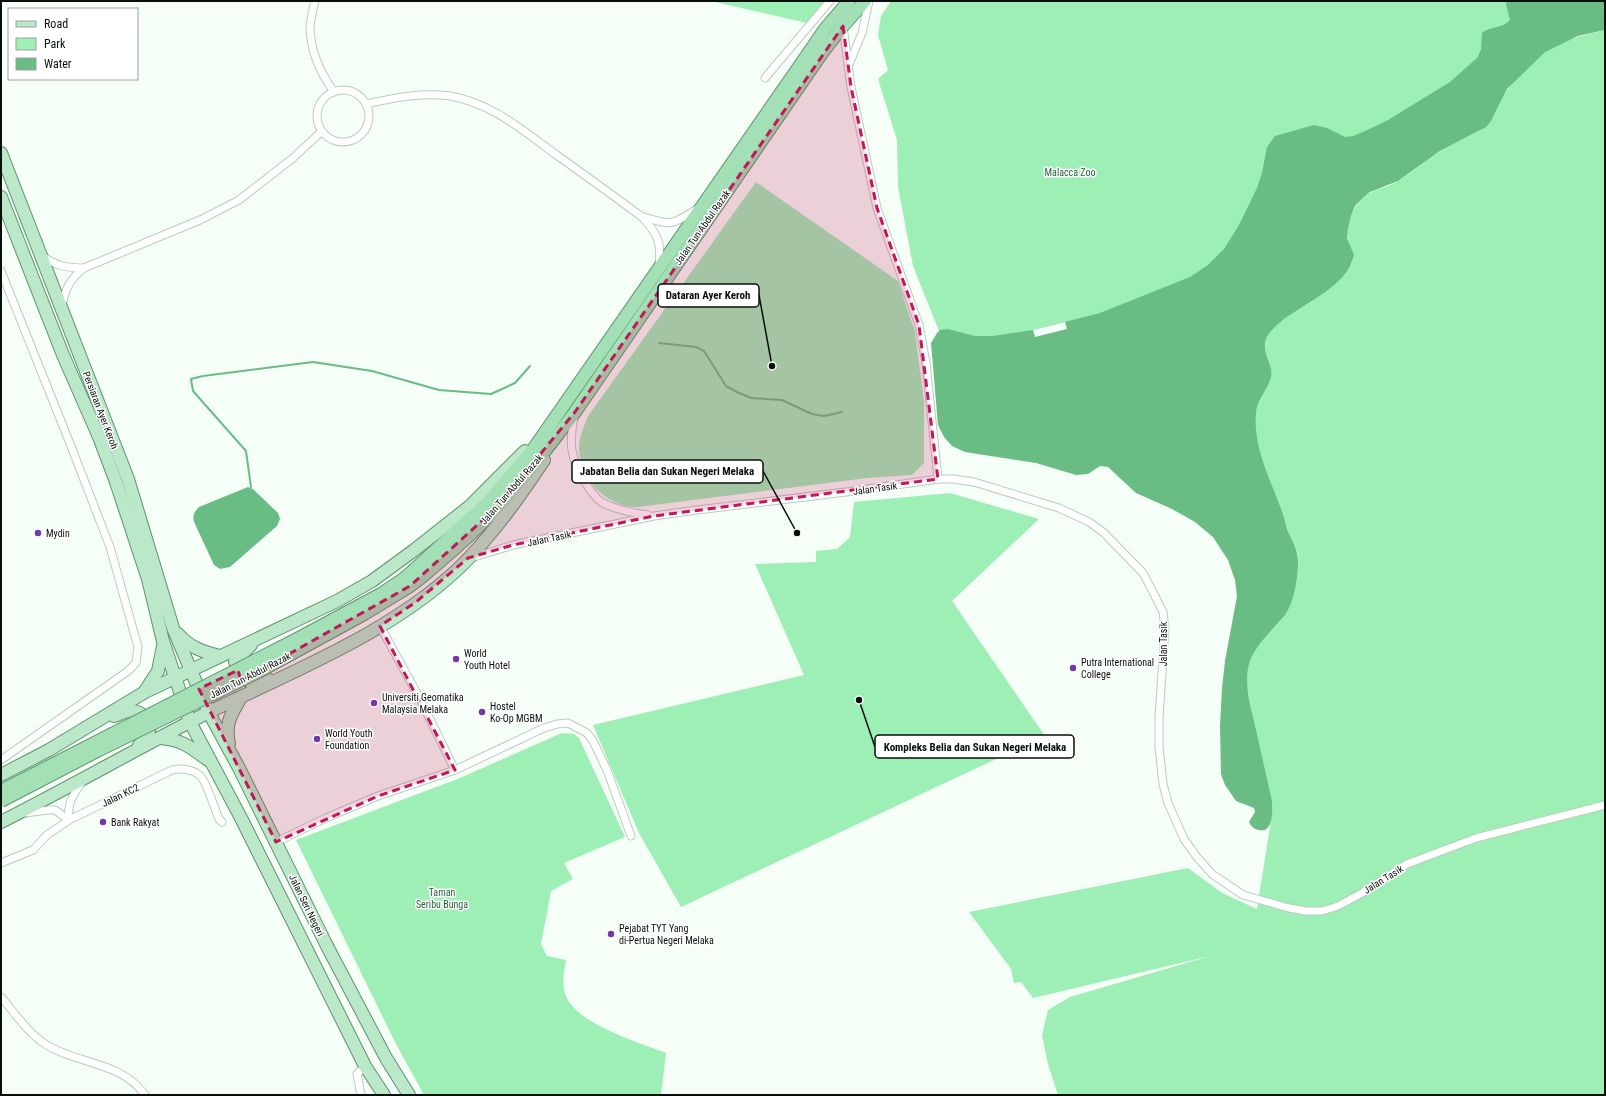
<svg xmlns="http://www.w3.org/2000/svg" width="1606" height="1096" font-family="'Roboto Condensed',sans-serif">
<style>
.green{fill:#9defb6}
.water{fill:#69bd84}
.pier{fill:#f5fef7}
.lines{fill:none;stroke-linecap:round;stroke-linejoin:round}
.stream{stroke:#69bd84;stroke-width:2}
.minor-casing{stroke:#b7cebd;stroke-width:9}
.primary-casing{stroke:#5e926d;stroke-width:14}
.trunk-casing{stroke:#5e926d;stroke-width:14}
.minor{stroke:#fff;stroke-width:7}
.primary{stroke:#bae8c8;stroke-width:12}
.trunk{stroke:#a3e0b6;stroke-width:12}
.trunk-bridge-casing{stroke:#5e926d;stroke-width:14;stroke-linecap:butt}
.trunk-bridge{stroke:#a3e0b6;stroke-width:12}
.marked{fill:#c2185b;fill-opacity:0.2;stroke:#c2185b;stroke-width:3;stroke-dasharray:8 5;stroke-linejoin:round}
.poi-dot{fill:#7237ad;stroke:#fff;stroke-width:1.5}
.labels{text-anchor:middle;stroke-width:3;stroke-linejoin:round;paint-order:stroke}
.park-label{font-size:10px;fill:#24603a;stroke:#fff}
.street-label{font-size:10px;fill:#080f0a;stroke:#fff}
.poi-label{font-size:10px;fill:#080f0a;stroke:#fff;text-anchor:start}
.leader{fill:none;stroke:#080f0a;stroke-width:1.5}
.callout-dot{fill:#080f0a;stroke:#fff;stroke-width:1.5}
.callout{fill:#fff;stroke:#080f0a;stroke-width:1.5}
.callout-label{font-size:11px;text-anchor:middle;font-weight:bold;fill:#080f0a}
</style>
<rect width="100%" height="100%" fill="#f5fef7"/>
<g class="green">
<path d="M711,1H827L807,23Z"/>
<path d="M891,1H1598L1204,326L951,361L913,266L898,187L897,140L878,79L888,70L878,35L881,16Z"/>
<path d="M1605,30V1095H1058L1048,1064L1042,1035L1048,1010L1070,997L1210,956L1033,998L1021,982L1014,983L1011,969L969,912L1188,868L1222,893L1257,909L1272,814L1246,682C1248,657 1255,648 1272,629C1277,624 1282,619 1286,613C1293,599 1296,583 1298,567C1300,550 1294,545 1288,531C1285,523 1283,514 1280,506C1269,477 1251,442 1256,411C1258,398 1269,388 1271,375C1273,360 1258,350 1269,333C1280,317 1301,309 1317,298C1324,293 1330,286 1337,280C1343,275 1350,268 1353,260C1355,252 1349,247 1348,240C1345,229 1351,212 1358,204C1372,186 1382,191 1398,181C1413,172 1426,160 1441,151C1454,143 1469,137 1482,128C1495,120 1499,101 1508,89C1516,78 1534,60 1544,52C1560,40 1586,35 1605,30Z"/>
<path d="M756,182L898,281L915,332L924,401V463L912,475L867,478L638,507C608,508 580,480 579,449C579,437 584,427 588,416Z"/>
<path d="M950,493L1039,519L952,601L1045,736L681,907L639,833L593,725L804,675L755,564L816,562V551L837,549L850,537L854,502Z"/>
<path d="M562,733L574,734L579,738L625,837L564,863L573,879L551,891L541,944L547,956L566,960C564,973 561,984 566,996C577,1024 640,1043 666,1053L661,1095H424L396,1044L296,840L460,778Z"/>
</g>
<g class="water">
<path d="M1507,1H1605V30L1578,36L1545,52L1507,89L1491,121L1486,127L1440,151L1398,181L1370,192L1363,198L1355,206L1351,216L1348,228L1347,238L1354,255C1348,285 1306,303 1284,319C1277,325 1270,330 1266,339C1261,353 1274,364 1271,377C1268,390 1257,399 1256,413C1253,446 1269,476 1280,506C1283,513 1285,521 1287,529C1293,543 1299,550 1298,566C1297,581 1294,602 1285,615C1280,621 1274,627 1269,633C1248,656 1244,669 1249,699L1272,801C1272,810 1274,824 1265,830C1258,831 1252,829 1249,822L1255,812L1254,808L1236,801L1225,785L1221,774L1220,726L1222,688L1225,661L1237,596L1235,580L1228,560L1213,537L1195,522L1172,509L1136,493L1108,467L1100,466L1088,474L1076,475L1036,463L965,452L952,446L944,437L938,425L931,343L937,333L940,330L948,329L975,336H992L1033,330L1100,313L1190,277L1208,265L1224,249L1239,225L1257,188L1262,173L1267,147L1275,136L1314,125L1327,128L1345,137L1353,136L1365,131L1388,120L1450,82L1478,57L1481,49L1482,33C1490,26 1502,29 1510,20L1506,4Z"/>
<path d="M248,487L253,489L278,513L280,519L277,526L230,567L220,569L214,565L195,524C192,517 193,513 199,507Z"/>
</g>
<path class="pier" d="M1065,322L1067,329L1035,337L1033,330Z"/>
<g class="lines">
<g class="stream">
<path d="M659,343L696,347L704,351L726,386L737,392L751,398L782,400L812,414L824,416L842,412"/>
<path d="M251,487L246,451L193,391L191,379L203,376L313,362L372,371L439,390L491,394L515,383L530,366"/>
</g>
<defs>
<g id="minor">
<path d="M315,1C313,9 311,18 310,26C310,50 321,74 334,92"/>
<path d="M843,26L851,87L877,208L919,325L926,363L938,479"/>
<path d="M848,67L862,33L869,1"/>
<path d="M765,78L830,1"/>
<circle cx="343" cy="116" r="26"/>
<path d="M366,104C394,98 421,92 450,96C492,103 525,132 558,156C586,176 614,196 642,217C657,233 662,242 659,265"/>
<path d="M644,217C672,226 672,225 697,209"/>
<path d="M43,256C55,266 68,268 84,268"/>
<path d="M1,271L69,441L110,547L138,647L136,663L128,671L1,760"/>
<path d="M62,306C65,289 70,279 84,268L200,220L239,200L293,158L322,131"/>
<path d="M574,417C569,443 570,458 585,482C589,489 595,498 603,503C617,510 633,513 648,515"/>
<path d="M471,558L513,545L654,516L689,511L854,491L938,479H953L974,482L1059,508L1089,522L1103,532L1143,573L1154,594L1163,612L1165,628L1159,718V747L1163,784L1168,803L1184,839L1197,857L1212,874L1243,895L1289,908L1306,911H1322L1338,906L1362,893L1407,864L1476,838L1605,805"/>
<path d="M380,626L420,699L455,770"/>
<path d="M25,813L48,810H55L69,820"/>
<path d="M69,820C67,802 73,795 83,781"/>
<path d="M276,842L326,818L378,796L455,770L544,728L557,724L568,723L587,733L593,741L607,770L631,836"/>
<path d="M1,863L33,850L47,835L69,820L172,770C182,768 195,769 202,778C207,785 215,809 219,819L222,822"/>
<path d="M1,997C14,1012 28,1033 45,1044C78,1065 121,1061 145,1095"/>
<path d="M361,1095L357,1074L365,1066"/>
</g>
<g id="primary">
<path d="M1,153L128,479L173,628L209,713L239,768L327,946L386,1058L409,1095"/>
<path d="M1,197L63,355L99,437L116,482L148,579L163,641L190,722L241,818L365,1066L384,1095"/>
<path d="M178,634C189,647 203,652 220,656"/>
<path d="M251,645L235,661L239,675L252,683L269,680"/>
<path d="M145,691L158,671L163,646"/>
<path d="M114,716C118,715 124,711 129,711C143,709 155,726 146,739C145,741 141,743 139,745"/>
<path d="M160,738C183,740 190,747 208,760"/>
<path d="M229,744C225,724 230,716 240,699"/>
<path d="M1,775L49,750L145,692L337,601L372,581L413,551L470,506L525,451"/>
<path d="M1,822C70,787 138,748 207,713C295,670 401,629 469,558C497,528 522,494 544,460"/>
</g>
<g id="trunk">
<path d="M415,569L488,502L532,451L810,51L825,29L849,1"/>
<path d="M423,576C448,555 473,533 495,510C524,479 550,445 575,412L822,53L843,26L865,1"/>
</g>
</defs>
<use href="#minor" class="minor-casing"/>
<use href="#primary" class="primary-casing"/>
<use href="#trunk" class="trunk-casing"/>
<use href="#minor" class="minor"/>
<use href="#primary" class="primary"/>
<use href="#trunk" class="trunk"/>
<defs>
<g id="trunk-bridge">
<path d="M1,791L297,639L381,594L402,580L415,569"/>
<path d="M1,801L97,751L258,672L364,614L410,586L423,576"/>
</g>
</defs>
<use href="#trunk-bridge" class="trunk-bridge-casing"/>
<use href="#trunk-bridge" class="trunk-bridge"/>
</g>
<path class="marked" d="M843,26L851,87L877,208L919,325L938,479L654,516L513,545L468,558L416,602L380,626L455,770L378,796L276,842L199,689L238,670L241,681L410,586L495,509L575,412Z"/>
<g class="poi-dot">
<circle cx="38" cy="533" r="4"/>
<circle cx="456" cy="659" r="4"/>
<circle cx="1073" cy="668" r="4"/>
<circle cx="374" cy="703" r="4"/>
<circle cx="482" cy="712" r="4"/>
<circle cx="317" cy="739" r="4"/>
<circle cx="103" cy="822" r="4"/>
<circle cx="611" cy="934" r="4"/>
</g>
<g class="labels">
<g class="park-label">
<text x="1070" y="176">Malacca Zoo</text>
<text x="442" y="896">Taman<tspan x="442" dy="12">Seribu Bunga</tspan></text>
</g>
<g class="street-label">
<text transform="translate(702 227) rotate(-55)" y="4">Jalan Tun Abdul Razak</text>
<text transform="translate(101 410) rotate(69)" y="4">Persiaran Ayer Keroh</text>
<text transform="translate(875 488) rotate(-8)" y="4">Jalan Tasik</text>
<text transform="translate(511 489) rotate(-49)" y="4">Jalan Tun Abdul Razak</text>
<text transform="translate(549 538) rotate(-12)" y="4">Jalan Tasik</text>
<text transform="translate(1163 644) rotate(-90)" y="4">Jalan Tasik</text>
<text transform="translate(250 675) rotate(-27)" y="4">Jalan Tun Abdul Razak</text>
<text transform="translate(120 795) rotate(-26)" y="4">Jalan KC2</text>
<text transform="translate(1383 879) rotate(-32)" y="4">Jalan Tasik</text>
<text transform="translate(307 905) rotate(64)" y="4">Jalan Seri Negeri</text>
</g>
<g class="poi-label">
<text x="46" y="537">Mydin</text>
<text x="464" y="657">World<tspan x="464" dy="12">Youth Hotel</tspan></text>
<text x="1081" y="666">Putra International<tspan x="1081" dy="12">College</tspan></text>
<text x="382" y="701">Universiti Geomatika<tspan x="382" dy="12">Malaysia Melaka</tspan></text>
<text x="490" y="710">Hostel<tspan x="490" dy="12">Ko-Op MGBM</tspan></text>
<text x="325" y="737">World Youth<tspan x="325" dy="12">Foundation</tspan></text>
<text x="111" y="826">Bank Rakyat</text>
<text x="619" y="932">Pejabat TYT Yang<tspan x="619" dy="12">di-Pertua Negeri Melaka</tspan></text>
</g>
</g>
<path class="leader" d="M772 366L759 295M797 533L763 471M859 700L875 747"/>
<g class="callout-dot">
<circle cx="772" cy="366" r="4"/>
<circle cx="797" cy="533" r="4"/>
<circle cx="859" cy="700" r="4"/>
</g>
<g class="callout">
<rect x="658" y="284" width="101" height="23" rx="4"/>
<rect x="572" y="460" width="191" height="23" rx="4"/>
<rect x="875" y="735" width="199" height="23" rx="4"/>
</g>
<g class="callout-label">
<text x="708" y="299">Dataran Ayer Keroh</text>
<text x="667" y="475">Jabatan Belia dan Sukan Negeri Melaka</text>
<text x="975" y="751">Kompleks Belia dan Sukan Negeri Melaka</text>
</g>
<rect width="1606" height="1096" fill="none" stroke="#080f0a" stroke-width="4"/>
<rect x="8" y="8" width="130" height="72" fill="#ffffff" stroke="#9c9f9d"/>
<rect x="16" y="21" width="20" height="6" fill="#bae8c8" stroke="#9c9f9d"/>
<text x="44" y="28" font-size="12" fill="#080f0a">Road</text>
<rect x="16" y="38" width="20" height="12" fill="#9defb6" stroke="#9c9f9d"/>
<text x="44" y="48" font-size="12" fill="#080f0a">Park</text>
<rect x="16" y="58" width="20" height="12" fill="#69bd84" stroke="#9c9f9d"/>
<text x="44" y="68" font-size="12" fill="#080f0a">Water</text>
</svg>
